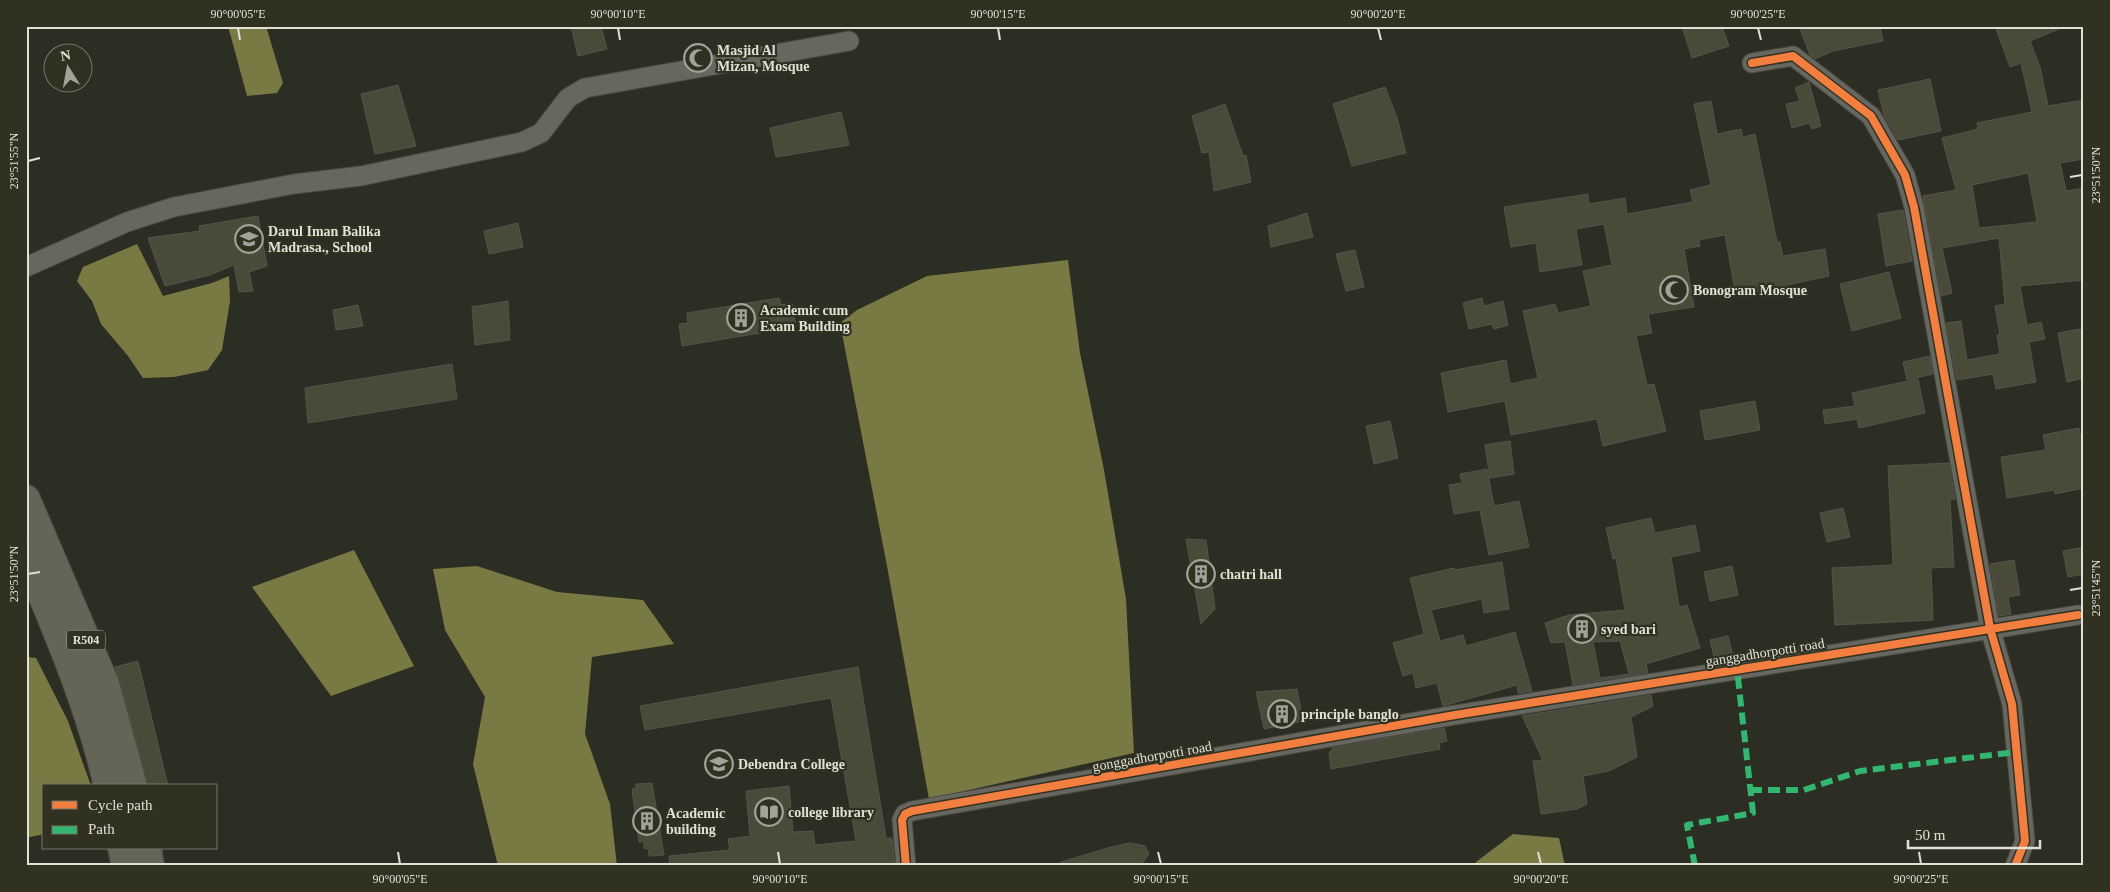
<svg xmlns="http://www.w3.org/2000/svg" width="2110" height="892" font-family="Georgia,serif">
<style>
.water{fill:#797a43}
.building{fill:#4a4a39;stroke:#53544c;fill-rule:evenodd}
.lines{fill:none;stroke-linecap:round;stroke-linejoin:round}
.street-casing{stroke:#494a42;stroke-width:21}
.primary-casing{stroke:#494a42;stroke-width:30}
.street{stroke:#676760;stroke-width:19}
.primary{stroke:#646557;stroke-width:28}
.quiet{stroke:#33b770;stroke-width:6;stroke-dasharray:12 6;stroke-linecap:butt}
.cycleway-casing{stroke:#303121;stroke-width:11}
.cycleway{stroke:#f27e40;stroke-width:8}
.ticks{fill:none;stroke:#e0e0d6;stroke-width:2}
.labels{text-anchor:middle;stroke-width:4.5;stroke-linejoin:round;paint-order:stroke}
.shield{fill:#303121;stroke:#abaca0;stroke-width:1}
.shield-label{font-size:12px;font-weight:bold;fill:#e0e0d6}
.poi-label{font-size:14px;font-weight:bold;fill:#e0e0d6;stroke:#303121;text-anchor:start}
.street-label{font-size:14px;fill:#e0e0d6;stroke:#303121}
.neatline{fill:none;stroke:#e0e0d6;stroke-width:2}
.ticks-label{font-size:12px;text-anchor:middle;fill:#e0e0d6}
</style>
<rect width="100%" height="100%" fill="#2c2e24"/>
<g class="water">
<path d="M228,26H266L283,83L277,93L247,96Z"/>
<path d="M137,244L163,296L212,283L229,276L230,301L222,350L208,370L174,377L143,378L128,356L101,324L92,301L77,281L83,267Z"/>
<path d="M1068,260L1080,353L1104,470L1126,599L1134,753L929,799L887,566L840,323L857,310L927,276Z"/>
<path d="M354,550L414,666L331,696L252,587Z"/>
<path d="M477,566L557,592L643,600L674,644L592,657L585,734L610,804L617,866H498L473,764L485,697L445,630L433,569Z"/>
<path d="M26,657L36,658L68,721L91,786H44V834L26,838Z"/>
<path d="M1513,834L1559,838L1565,866H1476V862Z"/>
</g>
<g class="building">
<path d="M571,26H601L607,49L578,56Z"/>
<path d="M1682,26H1722L1729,46L1692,58Z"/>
<path d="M1799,26H1880L1883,41L1833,51L1815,59L1810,55Z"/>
<path d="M1995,26H2066L2030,41L2040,67L2048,106L2084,100V157L2078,160L2060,163L2066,191L2084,188V280L2020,286L2027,325L2041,322L2045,339L2029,342L2036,382L1996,389L1993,374L1957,380L1946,323L1961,321L1967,360L2000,354L1997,335H2000L1995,306L2005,304L1999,238L1942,248L1952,293L1941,296L1923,196L1956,190L1942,138L1978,129L1977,123L2032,112L2021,63L2010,67ZM2028,173L2037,222L1979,228L1972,185Z"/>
<path d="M1930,79L1941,131L1898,140L1884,116L1878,90Z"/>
<path d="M1809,82L1821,126L1812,129L1809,123L1792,128L1786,104L1800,101L1795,88Z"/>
<path d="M398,85L416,146L375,154L361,94Z"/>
<path d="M1385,87L1397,118L1406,153L1352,166L1333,104Z"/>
<path d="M1711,101L1717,134L1741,129L1743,137L1755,134L1777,242H1780L1783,256L1825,249L1829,276L1736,296L1725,235L1699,240L1700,246L1684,249L1694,307L1648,314L1652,333L1636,336L1647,385L1654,384L1666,431L1603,446L1597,419L1511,435L1505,401L1448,412L1441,373L1506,360L1510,384L1538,378L1523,311L1555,304L1558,313L1591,306L1583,271L1612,265L1604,224L1576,229L1582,265L1540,272L1536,243L1511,247L1504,207L1588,194L1589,204L1625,198L1627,214L1693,202L1690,190L1711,185L1694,104Z"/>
<path d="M1225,104L1243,156L1246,155L1251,182L1214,191L1209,152L1202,153L1192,116Z"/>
<path d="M841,112L849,145L776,157L770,128Z"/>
<path d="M1903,210L1912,261L1886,266L1878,214Z"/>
<path d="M1307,213L1313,237L1271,247L1268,226Z"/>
<path d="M258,216L267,266L249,272L253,291L239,292L234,265L210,275L165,286L148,238L200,231L199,226Z"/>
<path d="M518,223L523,247L489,254L484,231Z"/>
<path d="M1355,250L1364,287L1346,291L1336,254Z"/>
<path d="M1889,272L1901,318L1852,331L1840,284Z"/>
<path d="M779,298L781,305L792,303L796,327L682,346L679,324L688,323L687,313Z"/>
<path d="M1482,298L1484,306L1503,301L1508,325L1494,329L1492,324L1469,329L1463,303Z"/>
<path d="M508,301L510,340L475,345L472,307Z"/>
<path d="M358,305L363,326L336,330L333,310Z"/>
<path d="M2080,329L2084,350V378L2067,382L2058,333Z"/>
<path d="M1930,356L1933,374L1907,380L1903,362Z"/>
<path d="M452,364L457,399L308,423L305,388Z"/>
<path d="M1918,379L1925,413L1859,428L1857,419L1825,424L1823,410L1855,406L1852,393Z"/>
<path d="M1755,401L1760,430L1705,440L1700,411Z"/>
<path d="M1390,421L1398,458L1374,464L1366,426Z"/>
<path d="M2079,428L2080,435H2084V488L2055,494L2054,490L2007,498L2001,457L2046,450L2043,435Z"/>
<path d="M1510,441L1514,474L1490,478L1485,445Z"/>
<path d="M1949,463L1955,499L1950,500L1954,567L1931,568L1933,620L1835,625L1832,568L1893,565L1888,466Z"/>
<path d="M1487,469L1494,506L1519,501L1529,547L1489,555L1480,510L1454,514L1449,485L1462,483L1460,474Z"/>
<path d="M1843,508L1850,537L1827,542L1820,513Z"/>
<path d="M1651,518L1655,533L1695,525L1700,551L1671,557L1679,607L1687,605L1700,648L1646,664L1648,673L1573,685L1565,642L1551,643L1545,623L1569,615L1625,610L1616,558L1613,559L1606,528ZM1620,641L1629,674L1600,678L1593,642Z"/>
<path d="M1186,539L1206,540L1215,609L1201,624Z"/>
<path d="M2084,547V574L2068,577L2063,551Z"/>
<path d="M2014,560L2020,595L2008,597L2011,614L1999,616L1990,564Z"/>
<path d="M1502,562L1509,609L1484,613L1482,599L1431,610L1440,641L1463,635L1466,646L1515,632L1532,691L1518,693L1517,685L1443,706L1437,683L1416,688L1413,673L1403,676L1393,643L1424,634L1410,578L1454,568L1455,570Z"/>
<path d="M1732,566L1738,595L1710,601L1704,572Z"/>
<path d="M1728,636L1733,656L1715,661L1710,640Z"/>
<path d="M138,661L168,786H148L120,680L115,667Z"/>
<path d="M858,667L886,838H892L895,866H670L669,856L730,850L728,839L750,836L746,791L789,786L793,832L813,831L815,845L856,841L831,698L645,730L640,706Z"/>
<path d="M1297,689L1303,721L1264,729L1256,692Z"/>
<path d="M1651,695L1653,706L1631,717L1637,757L1609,771L1583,776L1587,804L1577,809L1541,814L1533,761L1543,760L1522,716Z"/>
<path d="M1444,728L1447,741L1439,743L1440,749L1331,769L1329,752L1332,751V748Z"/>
<path d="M652,783L664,855L649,856L648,848L644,849V842H639L632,789L636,788V784Z"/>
<path d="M1130,843L1145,846L1149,854L1140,866H1062L1061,862L1111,847Z"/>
</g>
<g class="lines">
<defs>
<g id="street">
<path d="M1752,63L1793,56L1871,116L1905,175L1914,207L1990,628L2012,704L2025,841L2015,866"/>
<path d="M26,267L127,222L174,207L294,184L361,176L522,142L541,133L568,98L585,88L849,41"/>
<path d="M906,866L902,820L905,814L912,811L1455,715L2078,615"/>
</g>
<g id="primary">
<path d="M26,499L105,684L133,786"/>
<path d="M26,556C57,631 90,706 108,786"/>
<path d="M122,848L126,866"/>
<path d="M147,848L150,866"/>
</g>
</defs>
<use href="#street" class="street-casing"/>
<use href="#primary" class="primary-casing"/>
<use href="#street" class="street"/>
<use href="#primary" class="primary"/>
<g class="quiet">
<path d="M1750,790H1804L1860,771L2016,752"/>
<path d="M1695,866L1687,825L1753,813L1737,669"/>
</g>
<defs>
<g id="cycleway">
<path d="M1752,63L1793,56L1871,116L1905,175L1914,207L1990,628L2012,704L2025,841L2015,866"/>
<path d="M906,866L902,820L905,814L912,811L1455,715L2078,615"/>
</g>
</defs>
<use href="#cycleway" class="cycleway-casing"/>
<use href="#cycleway" class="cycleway"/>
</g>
<path class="ticks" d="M238,28L240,40M618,28L620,40M998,28L1000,40M1378,28L1381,40M1758,28L1761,40M28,161L40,158M2070,177L2082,175M28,574L40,572M2070,590L2082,588M398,852L400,864M778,852L780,864M1158,852L1161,864M1538,852L1541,864M1919,852L1921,864"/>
<defs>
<symbol id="mosque-ring" viewBox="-11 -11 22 22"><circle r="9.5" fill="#303121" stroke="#a1a298" stroke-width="1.5"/><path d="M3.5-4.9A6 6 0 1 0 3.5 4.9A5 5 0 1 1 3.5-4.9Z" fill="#a1a298"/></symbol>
<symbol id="school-ring" viewBox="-11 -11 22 22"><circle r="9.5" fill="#303121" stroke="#a1a298" stroke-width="1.5"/><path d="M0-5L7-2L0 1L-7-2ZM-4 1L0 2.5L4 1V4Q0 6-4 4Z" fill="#a1a298"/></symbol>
<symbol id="building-ring" viewBox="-11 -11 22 22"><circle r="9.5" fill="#303121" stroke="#a1a298" stroke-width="1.5"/><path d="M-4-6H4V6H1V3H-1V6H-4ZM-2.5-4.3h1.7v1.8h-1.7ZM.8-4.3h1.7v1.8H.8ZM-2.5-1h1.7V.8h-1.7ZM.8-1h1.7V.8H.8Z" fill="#a1a298"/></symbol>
<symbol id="university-ring" viewBox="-11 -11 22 22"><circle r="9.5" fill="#303121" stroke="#a1a298" stroke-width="1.5"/><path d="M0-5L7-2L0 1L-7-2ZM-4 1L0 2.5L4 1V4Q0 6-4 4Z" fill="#a1a298"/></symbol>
<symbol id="library-ring" viewBox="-11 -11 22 22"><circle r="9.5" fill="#303121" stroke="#a1a298" stroke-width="1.5"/><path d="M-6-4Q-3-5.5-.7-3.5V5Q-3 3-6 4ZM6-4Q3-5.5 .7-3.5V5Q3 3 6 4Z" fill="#a1a298"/></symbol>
</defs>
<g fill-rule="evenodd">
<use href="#mosque-ring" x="682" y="42" width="32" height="32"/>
<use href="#school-ring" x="233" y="223" width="32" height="32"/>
<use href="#mosque-ring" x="1658" y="274" width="32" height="32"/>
<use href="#building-ring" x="725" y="302" width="32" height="32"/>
<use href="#building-ring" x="1185" y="558" width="32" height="32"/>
<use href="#building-ring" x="1566" y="613" width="32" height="32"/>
<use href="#building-ring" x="1266" y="698" width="32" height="32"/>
<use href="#university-ring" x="703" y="748" width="32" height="32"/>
<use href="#library-ring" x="753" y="796" width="32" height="32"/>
<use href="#building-ring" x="631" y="805" width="32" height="32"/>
</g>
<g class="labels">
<rect class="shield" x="67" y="630.5" width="38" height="19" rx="4"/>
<g class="shield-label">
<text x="86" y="644">R504</text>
</g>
<g class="poi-label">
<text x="717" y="55">Masjid Al<tspan x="717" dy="16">Mizan, Mosque</tspan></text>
<text x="268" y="236">Darul Iman Balika<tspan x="268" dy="16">Madrasa., School</tspan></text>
<text x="1693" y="295">Bonogram Mosque</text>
<text x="760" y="315">Academic cum<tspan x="760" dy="16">Exam Building</tspan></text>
<text x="1220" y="579">chatri hall</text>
<text x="1601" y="634">syed bari</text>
<text x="1301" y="719">principle banglo</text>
<text x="738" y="769">Debendra College</text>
<text x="788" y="817">college library</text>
<text x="666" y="818">Academic<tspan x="666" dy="16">building</tspan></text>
</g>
<g class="street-label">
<text transform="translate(1765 652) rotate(-9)" y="5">ganggadhorpotti road</text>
<text transform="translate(1152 756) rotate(-10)" y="5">gonggadhorpotti road</text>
</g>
</g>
<rect width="2110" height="892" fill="none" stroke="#303121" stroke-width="55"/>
<rect x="42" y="784" width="175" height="65" fill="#303121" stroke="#767769"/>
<rect x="52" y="801" width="25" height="8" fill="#f27e40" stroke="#767769"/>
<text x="88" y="810" font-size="15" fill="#e0e0d6">Cycle path</text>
<rect x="52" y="826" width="25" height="8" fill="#33b770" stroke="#767769"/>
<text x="88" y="834" font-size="15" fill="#e0e0d6">Path</text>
<g transform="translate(68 68) rotate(349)"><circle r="24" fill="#303121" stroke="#767769"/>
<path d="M0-4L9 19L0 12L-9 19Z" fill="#a1a298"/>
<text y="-8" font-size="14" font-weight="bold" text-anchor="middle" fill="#e0e0d6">N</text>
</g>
<path d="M1908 840v8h132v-8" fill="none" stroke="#e0e0d6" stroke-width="2.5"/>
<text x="1915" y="840" font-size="15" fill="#e0e0d6" stroke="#303121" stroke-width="4" paint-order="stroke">50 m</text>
<rect x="28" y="28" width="2054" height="836" class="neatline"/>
<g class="ticks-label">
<text x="238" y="18">90°00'05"E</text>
<text x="618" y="18">90°00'10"E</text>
<text x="998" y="18">90°00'15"E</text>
<text x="1378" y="18">90°00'20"E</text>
<text x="1758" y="18">90°00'25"E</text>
<text transform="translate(14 161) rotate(-90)" y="4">23°51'55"N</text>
<text transform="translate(2096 175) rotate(-90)" y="4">23°51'50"N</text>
<text transform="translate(14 574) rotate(-90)" y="4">23°51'50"N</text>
<text transform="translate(2096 588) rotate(-90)" y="4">23°51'45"N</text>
<text x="400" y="883">90°00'05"E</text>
<text x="780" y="883">90°00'10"E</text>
<text x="1161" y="883">90°00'15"E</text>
<text x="1541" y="883">90°00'20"E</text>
<text x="1921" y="883">90°00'25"E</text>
</g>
</svg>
